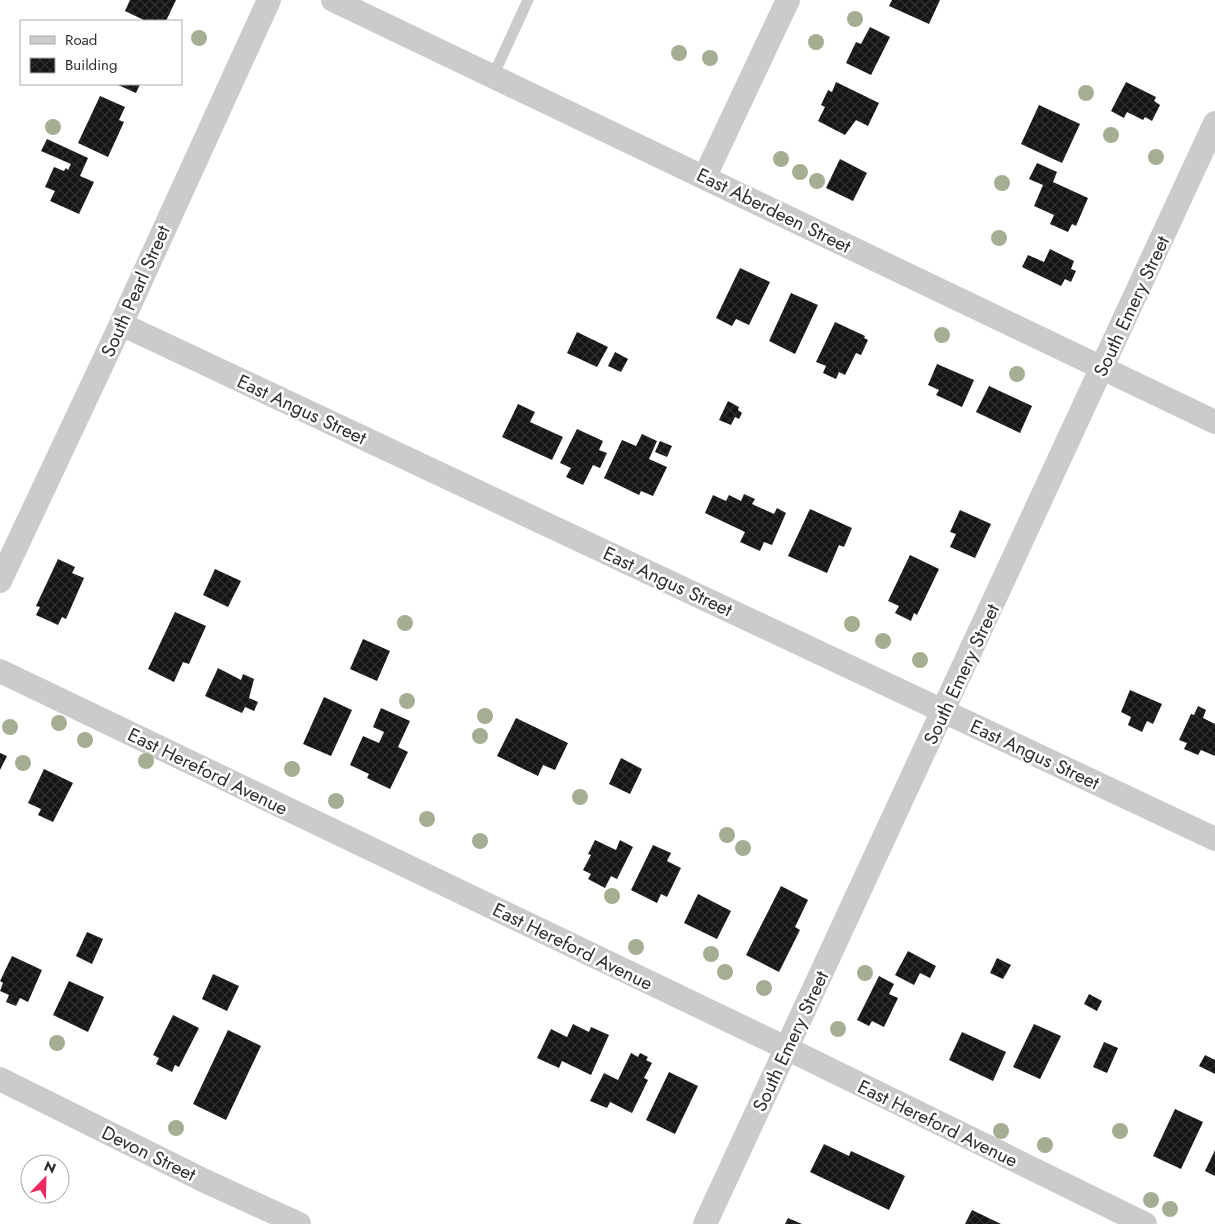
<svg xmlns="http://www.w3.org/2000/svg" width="1215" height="1224" font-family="Jost,sans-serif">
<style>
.building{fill:url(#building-cross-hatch)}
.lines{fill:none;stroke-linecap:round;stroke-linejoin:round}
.lane{stroke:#cbcbcb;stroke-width:11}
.street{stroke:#cbcbcb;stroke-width:24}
.tree{fill:#a5ae93}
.labels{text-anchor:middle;stroke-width:5;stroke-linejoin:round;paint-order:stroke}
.street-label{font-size:19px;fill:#2e2e2e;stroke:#fff}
</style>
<defs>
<pattern id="building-cross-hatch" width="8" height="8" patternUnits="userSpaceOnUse" patternTransform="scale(1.25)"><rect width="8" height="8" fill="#151515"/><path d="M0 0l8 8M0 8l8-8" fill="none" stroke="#2f2f2f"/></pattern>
</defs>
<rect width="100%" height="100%" fill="#fff"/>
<g class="building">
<path d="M130,0H176L166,21H146L125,11Z"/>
<path d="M892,0H940L929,24L889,6Z"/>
<path d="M870,27L890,37L871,75L846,63L856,42L861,44Z"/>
<path d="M836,82L879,103L868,126L856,120L845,135L818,121L825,107L821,105L828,90L832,92Z"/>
<path d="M1126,82L1156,97L1154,101L1160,105L1152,121L1145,117L1143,120L1127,112L1124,118L1111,111Z"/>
<path d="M116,84H140L136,93Z"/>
<path d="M100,96L125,107L119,120L124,122L108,157L78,143Z"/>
<path d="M1039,105L1080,124L1062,163L1021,144Z"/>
<path d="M47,139L88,158L80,176L94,182L79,214L50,201L55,191L45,187L54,167L64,171L66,168L68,170L71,164L41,151Z"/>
<path d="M840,159L867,173L853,201L826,188Z"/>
<path d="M1037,163L1057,172L1053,182L1088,198L1076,226L1072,224L1068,232L1050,224L1054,215L1034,206L1043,185L1029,179Z"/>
<path d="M1050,249L1074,261L1071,269L1076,271L1071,282L1065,279L1061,286L1022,267L1028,255L1044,262Z"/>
<path d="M740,268L770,282L749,325L736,319L732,326L716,318Z"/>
<path d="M791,293L818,305L795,354L769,341Z"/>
<path d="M835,322L865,336L864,338L868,340L861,355L856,353L845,375L839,372L836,379L823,373L826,366L816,362Z"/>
<path d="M577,332L608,347L597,367L567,353Z"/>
<path d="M615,352L628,359L621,372L608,366Z"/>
<path d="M937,364L974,380L962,407L936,395L939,390L928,385Z"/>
<path d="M989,386L1032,406L1020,433L976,412Z"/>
<path d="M728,401L739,407L738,410L742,413L739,419L735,417L731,425L719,420Z"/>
<path d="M518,404L535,412L530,422L563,437L552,460L502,437Z"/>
<path d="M577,429L603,441L599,450L607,453L600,468L593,465L583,485L566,477L571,468L560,463Z"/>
<path d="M642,434L657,441L649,459L667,467L653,496L641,491L639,495L604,478L622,440L636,446Z"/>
<path d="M660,441L672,446L667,457L655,452Z"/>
<path d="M744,494L755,499L752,504L774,514L777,508L786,513L772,545L764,542L760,551L740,542L745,532L705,513L713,495L726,501L729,495L741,501Z"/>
<path d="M810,509L852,528L844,547L839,545L827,573L788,556Z"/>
<path d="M960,510L991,524L975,558L950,547L956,534L950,532Z"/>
<path d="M910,555L939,569L917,615L914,613L911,621L895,613L899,606L888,601Z"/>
<path d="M58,559L75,567L72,573L84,578L66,619L62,617L58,625L36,615L40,607L36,606Z"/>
<path d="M215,569L241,581L228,607L203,595Z"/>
<path d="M175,612L206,626L189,664L183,662L174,682L148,669Z"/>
<path d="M363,639L390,651L377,681L350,669Z"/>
<path d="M218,668L241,680L243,674L254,679L249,698L258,702L254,711L245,707L242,713L205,696Z"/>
<path d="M1130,690L1162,704L1153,724L1147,721L1142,732L1128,725L1131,717L1121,712Z"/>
<path d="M324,697L352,710L331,756L303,744Z"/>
<path d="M1198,706L1206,710L1203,718L1215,724V756L1201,750L1198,755L1184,749L1187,743L1179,740L1191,714L1194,715Z"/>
<path d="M381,708L410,721L398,747L408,752L390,789L367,778L369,774L350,765L363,736L379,743L384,732L373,727Z"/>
<path d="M516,718L568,743L555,770L543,765L538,776L497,756Z"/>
<path d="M0,753L7,756L0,770Z"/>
<path d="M621,758L642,769L630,794L609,784Z"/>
<path d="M44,769L73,783L53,822L38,815L41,809L28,803Z"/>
<path d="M595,840L616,850L620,840L633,847L617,879L611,876L605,888L588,879L591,874L583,870L591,855L588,854Z"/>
<path d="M653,845L671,853L667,861L681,868L667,897L661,894L657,903L631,890Z"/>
<path d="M781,886L808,900L795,927L800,930L779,972L746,955Z"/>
<path d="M698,894L731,911L717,939L684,923Z"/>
<path d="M87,932L103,939L92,964L76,956Z"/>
<path d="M908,951L936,966L930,978L920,973L914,985L895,975Z"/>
<path d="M12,956L42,970L28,1002L20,998L16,1006L6,1002L9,995L0,991L3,983L0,981Z"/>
<path d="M997,958L1011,965L1003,979L990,973Z"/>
<path d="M213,974L239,986L227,1011L202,999Z"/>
<path d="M879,976L894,984L889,994L898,998L884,1027L872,1021L869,1026L857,1020Z"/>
<path d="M69,981L104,997L88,1032L53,1015Z"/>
<path d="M1089,994L1102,1001L1097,1011L1084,1004Z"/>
<path d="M173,1015L199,1028L179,1067L175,1065L172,1072L156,1064L159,1058L153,1055Z"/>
<path d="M573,1024L589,1032L591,1027L609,1035L591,1075L562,1061L559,1068L537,1058L551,1029L567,1037Z"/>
<path d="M1034,1024L1061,1036L1040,1079L1013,1067Z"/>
<path d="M228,1030L261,1046L226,1120L193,1104Z"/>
<path d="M962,1032L1006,1052L993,1081L949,1060Z"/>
<path d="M1104,1042L1118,1048L1107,1073L1093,1067Z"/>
<path d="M631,1053L638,1057L640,1053L648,1057L646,1060L652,1063L644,1078L648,1080L632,1113L610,1102L607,1108L590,1101L604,1073L618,1080Z"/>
<path d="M1205,1055L1215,1060V1074L1199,1066Z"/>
<path d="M669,1072L698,1086L675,1134L646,1120Z"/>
<path d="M1175,1109L1203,1122L1181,1169L1153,1156Z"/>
<path d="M824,1144L849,1156L851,1151L905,1176L889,1210L810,1172Z"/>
<path d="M1215,1150V1176L1205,1171Z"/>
<path d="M972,1210L1001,1224H965Z"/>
<path d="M788,1218L802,1224H785Z"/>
</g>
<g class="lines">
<path class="lane" d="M493,76L528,0"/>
<g class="street">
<path d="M333,0L1215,422"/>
<path d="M705,176L788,0"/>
<path d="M121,324L1215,839"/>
<path d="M0,581L121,324L269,0"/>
<path d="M0,671L786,1048L1145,1224"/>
<path d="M0,1079L205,1181L299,1224"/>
<path d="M705,1224L1215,123"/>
</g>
</g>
<g class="tree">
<circle cx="855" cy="19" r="8"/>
<circle cx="199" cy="38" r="8"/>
<circle cx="816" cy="42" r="8"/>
<circle cx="679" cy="53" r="8"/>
<circle cx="710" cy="58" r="8"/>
<circle cx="1086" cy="93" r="8"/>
<circle cx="53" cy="127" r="8"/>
<circle cx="1111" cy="135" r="8"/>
<circle cx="1156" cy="157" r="8"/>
<circle cx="781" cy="159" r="8"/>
<circle cx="800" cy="172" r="8"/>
<circle cx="817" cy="181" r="8"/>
<circle cx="1002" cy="183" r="8"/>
<circle cx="999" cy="238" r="8"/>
<circle cx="942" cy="335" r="8"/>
<circle cx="1017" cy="374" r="8"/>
<circle cx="405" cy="623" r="8"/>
<circle cx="852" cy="624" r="8"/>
<circle cx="883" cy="641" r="8"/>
<circle cx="920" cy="660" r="8"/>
<circle cx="407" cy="701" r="8"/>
<circle cx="485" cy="716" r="8"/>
<circle cx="59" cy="723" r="8"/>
<circle cx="10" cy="727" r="8"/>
<circle cx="480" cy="736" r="8"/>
<circle cx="85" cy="740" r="8"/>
<circle cx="146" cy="761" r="8"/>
<circle cx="23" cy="763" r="8"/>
<circle cx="292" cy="769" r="8"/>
<circle cx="580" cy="797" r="8"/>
<circle cx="336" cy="801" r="8"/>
<circle cx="427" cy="819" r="8"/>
<circle cx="727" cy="835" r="8"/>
<circle cx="480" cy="841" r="8"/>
<circle cx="743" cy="848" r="8"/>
<circle cx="612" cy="896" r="8"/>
<circle cx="636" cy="947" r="8"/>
<circle cx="711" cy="954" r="8"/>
<circle cx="725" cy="972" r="8"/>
<circle cx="865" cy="973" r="8"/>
<circle cx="764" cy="988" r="8"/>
<circle cx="838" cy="1029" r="8"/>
<circle cx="57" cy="1043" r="8"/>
<circle cx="176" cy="1128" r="8"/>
<circle cx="1001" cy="1131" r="8"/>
<circle cx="1120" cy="1131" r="8"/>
<circle cx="1045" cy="1145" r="8"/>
<circle cx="1151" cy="1200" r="8"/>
<circle cx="1170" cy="1209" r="8"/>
</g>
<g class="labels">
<g class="street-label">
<text transform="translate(774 210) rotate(26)" y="7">East Aberdeen Street</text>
<text transform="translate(135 291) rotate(-66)" y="7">South Pearl Street</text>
<text transform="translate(1131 306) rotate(-65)" y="7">South Emery Street</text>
<text transform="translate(302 409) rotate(25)" y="7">East Angus Street</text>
<text transform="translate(668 581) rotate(25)" y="7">East Angus Street</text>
<text transform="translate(961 674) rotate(-65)" y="7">South Emery Street</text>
<text transform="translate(1035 754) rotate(25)" y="7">East Angus Street</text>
<text transform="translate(208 771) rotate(26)" y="7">East Hereford Avenue</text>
<text transform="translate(573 946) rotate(26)" y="7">East Hereford Avenue</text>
<text transform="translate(790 1041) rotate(-65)" y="7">South Emery Street</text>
<text transform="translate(938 1123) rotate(26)" y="7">East Hereford Avenue</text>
<text transform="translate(149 1153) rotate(26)" y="7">Devon Street</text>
</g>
</g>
<rect x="20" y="20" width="162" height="65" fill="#ffffff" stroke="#ababab"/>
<rect x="30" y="36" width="25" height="8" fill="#cbcbcb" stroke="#ababab"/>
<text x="65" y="45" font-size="15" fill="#2e2e2e">Road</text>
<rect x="30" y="58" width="25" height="15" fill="url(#building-cross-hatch)" stroke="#ababab"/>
<text x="65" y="70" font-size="15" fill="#2e2e2e">Building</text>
<g transform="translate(45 1179) rotate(23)"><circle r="24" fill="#ffffff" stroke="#ababab"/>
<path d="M0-4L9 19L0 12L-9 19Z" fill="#ed295f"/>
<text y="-8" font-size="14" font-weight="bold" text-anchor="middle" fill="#2e2e2e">N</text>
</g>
</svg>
